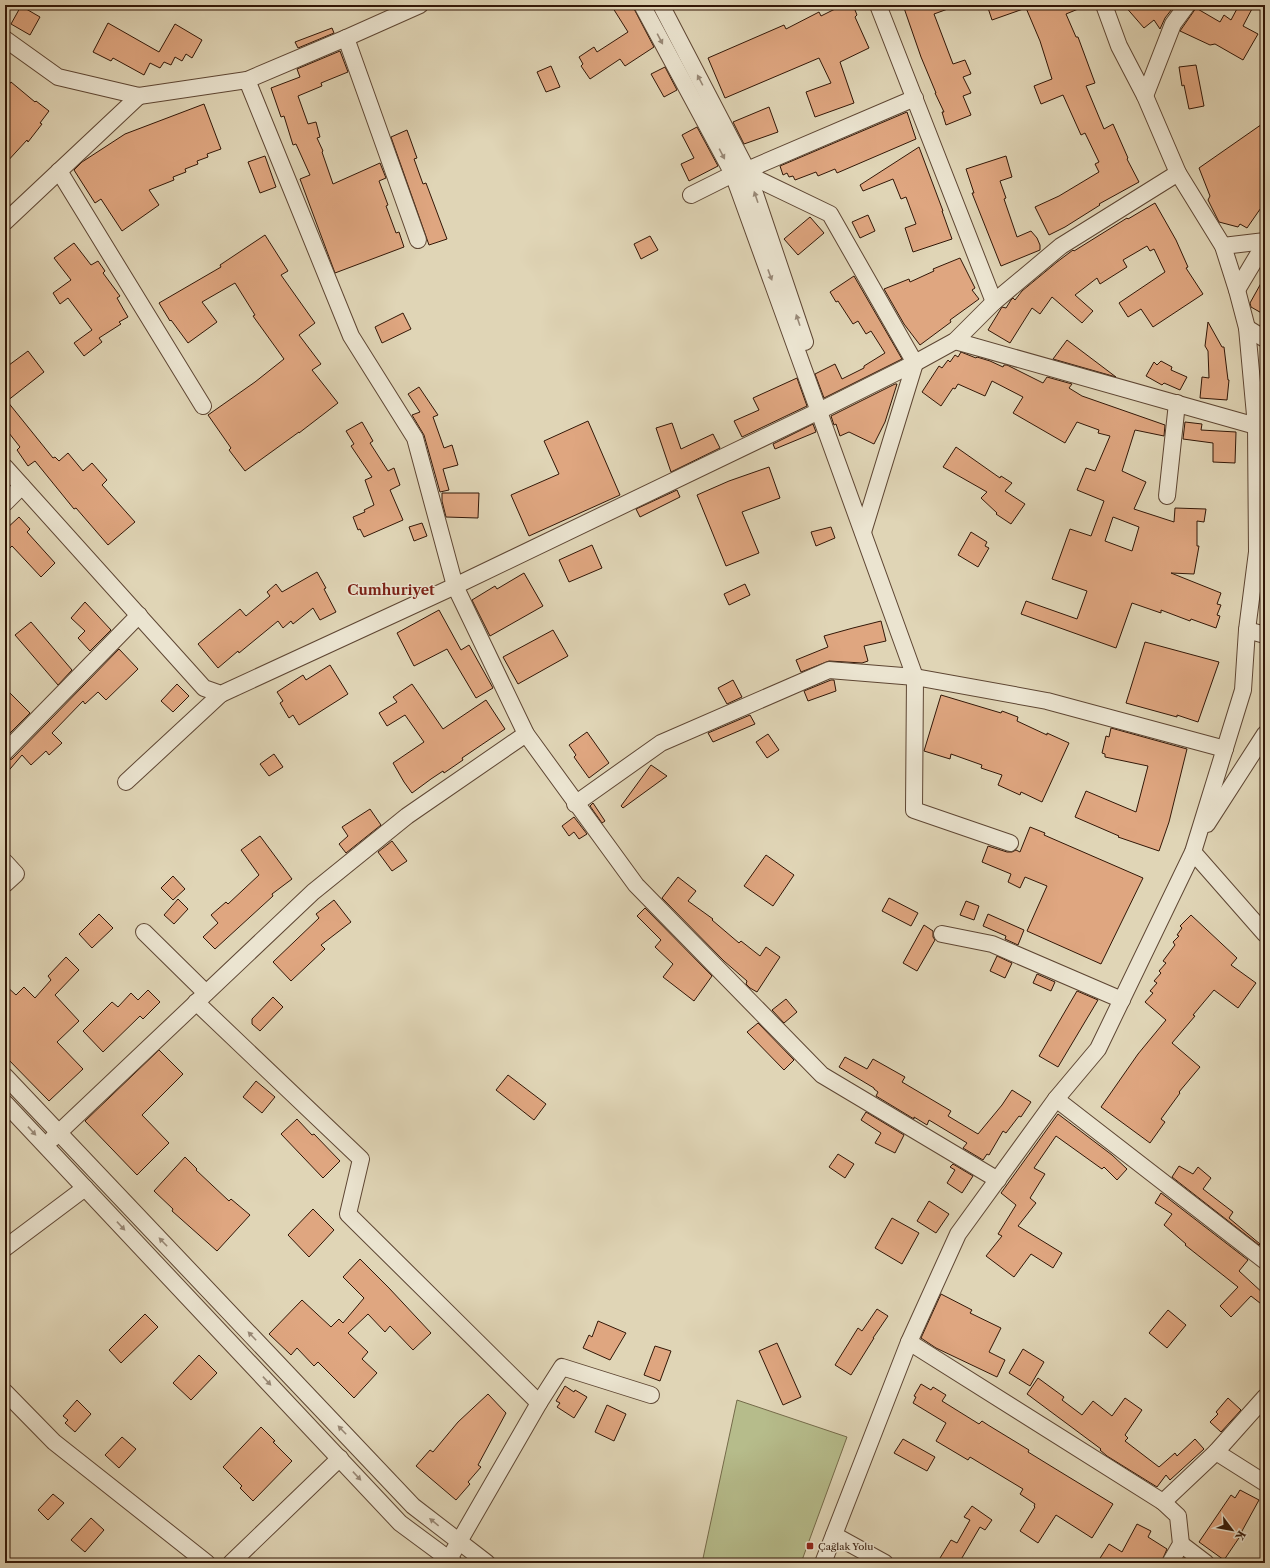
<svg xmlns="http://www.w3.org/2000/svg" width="1270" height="1568" font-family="'Libre Caslon Text',serif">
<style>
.green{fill:#b6bc8b;stroke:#746a49}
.building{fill:#dfa680;stroke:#321707;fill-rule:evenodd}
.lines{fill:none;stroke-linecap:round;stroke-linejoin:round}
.minor-casing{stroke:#5e4633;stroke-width:18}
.minor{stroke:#ebe4d0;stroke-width:16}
.oneway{fill:#988876}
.poi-dot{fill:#8f2418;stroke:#ebe4d0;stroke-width:1.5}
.labels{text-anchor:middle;stroke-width:3;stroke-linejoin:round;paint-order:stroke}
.poi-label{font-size:10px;fill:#321707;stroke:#ebe4d0;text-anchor:start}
.district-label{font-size:14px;font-weight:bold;fill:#7a1f14;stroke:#ebe4d0}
</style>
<rect width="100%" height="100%" fill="#e0d5b6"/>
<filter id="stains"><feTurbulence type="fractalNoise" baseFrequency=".005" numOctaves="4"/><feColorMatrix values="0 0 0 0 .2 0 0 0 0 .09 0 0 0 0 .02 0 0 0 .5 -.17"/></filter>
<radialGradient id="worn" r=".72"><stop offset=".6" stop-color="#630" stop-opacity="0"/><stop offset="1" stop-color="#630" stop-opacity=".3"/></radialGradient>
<path class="green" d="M737,1400L847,1437L801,1563H702Z"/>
<g class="building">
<path d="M611,5H632L654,47L625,66L620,59L590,79L581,66L583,64L579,57L594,47L597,52L628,32Z"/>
<path d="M843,5H853L857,15L855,17L869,48L840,62L854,103L815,117L806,92L831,83L819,58L725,98L708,58L784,25L786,29L819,12L821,16Z"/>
<path d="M913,5H956V6L934,14L953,64L965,60L971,74L963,77L971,93L963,96L971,115L946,125L942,112H944L935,93H936L921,57L904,8Z"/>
<path d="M987,5H1088L1066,14L1076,37H1078L1095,83L1086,86L1104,129L1113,124L1128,158L1127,159L1139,182L1099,204L1100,205L1065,227L1049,235L1035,207L1059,196L1099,172L1095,164L1099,162L1085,133L1081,135L1063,95L1041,104L1034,86L1052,79L1040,41L1026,8L992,20Z"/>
<path d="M1124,5H1175L1165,18L1160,29L1154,20L1144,28Z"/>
<path d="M1239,5H1254L1243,26L1258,34L1243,60L1215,44L1210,45L1180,31L1196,8L1220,22L1224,15L1231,20Z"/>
<path d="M21,6L40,17L30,35L11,24Z"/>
<path d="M108,23L159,52L175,24L202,40L192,58L186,54L182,61L175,57L171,65L164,62L160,68L150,63L144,75L113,58L111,61L93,52Z"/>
<path d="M332,28L334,33L298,48L295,42Z"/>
<path d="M340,51L348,72L321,83L322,86L298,96L308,124L316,122L320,137L317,138L323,151L322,152L333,184L380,163L386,178L379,181L388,205L386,206L396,233L399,232L404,247L335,273L300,179L310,175L296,144L293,145L284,116L281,117L271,88L300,77L297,69Z"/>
<path d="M1196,65L1204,106L1189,109L1184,85L1182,86L1179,67Z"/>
<path d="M551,66L560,87L546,92L537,72Z"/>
<path d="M665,67L677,90L664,97L651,74Z"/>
<path d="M11,82L35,102L36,101L49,111L40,123L42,124L28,142L27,140L5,164V90Z"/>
<path d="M204,104L221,149L207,154L208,157L197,161L198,164L185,169L186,172L173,177L174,180L149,190L159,205L122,231L101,199L95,203L74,170L82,162L125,134Z"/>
<path d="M769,107L778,132L744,144L733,122Z"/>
<path d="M907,112L916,139L837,173L835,169L818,176L816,172L795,180L793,176L789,177L787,173L783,175L780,166Z"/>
<path d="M1265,122V202L1247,228L1240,224L1238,227L1219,222L1208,200L1210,196L1199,168Z"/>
<path d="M697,127L718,166L689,181L681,164L694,158L682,135Z"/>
<path d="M407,130L417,158L414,159L423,184L426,183L447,239L429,245L391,137Z"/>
<path d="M919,147L943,211H942L952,239L913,252L905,228L916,224L906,197L901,199L893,179L863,191L860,185Z"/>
<path d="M265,156L276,187L260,193L248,162Z"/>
<path d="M1006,156L1012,177L1000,181L1006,198L1004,199L1017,237L1031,231L1037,238L1040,245V250L1001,266L972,193H974L966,169Z"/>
<path d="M1155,203L1176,240L1188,267L1186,268L1203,294L1153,327L1141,309L1128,317L1119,303L1165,272L1154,249L1150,251L1147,246L1123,260L1127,267L1100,284L1097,278L1075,295L1093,311L1082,323L1052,297L1040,314L1032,308L1010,343L988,330L1002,307L1006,308L1011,300L1013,298L1015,300L1022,291L1057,262L1073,250L1074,251L1127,218L1128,219Z"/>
<path d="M868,215L875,231L860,238L852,222Z"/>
<path d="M810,217L824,233L798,255L784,239Z"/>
<path d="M265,235L288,271L281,275L315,323L299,335L321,364L312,370L338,403L299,433V432L245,471L229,450L231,448L208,415L255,382L284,359L253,316L255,315L235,283L202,302L217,322L188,343L171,320L170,321L159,303L221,267L220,265Z"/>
<path d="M650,236L658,250L641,259L634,244Z"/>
<path d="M74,243L91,265L98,261L105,271L103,273L120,296L117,298L128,317L119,322L121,324L99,338L102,342L84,356L74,343L92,330L68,298L60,304L53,293L71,280L54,258Z"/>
<path d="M960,258L975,288L972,290L979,299L950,320L951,322L920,345L904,324L884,289L909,279L910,282L934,271L933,269Z"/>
<path d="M854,276L902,359L824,398L815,374L835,364L842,379L864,368V366L885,353L871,331L866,334L858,321L853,324L838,301L836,302L830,292Z"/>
<path d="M1265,276V315L1251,307L1250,303Z"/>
<path d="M403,313L411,329L382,343L375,327Z"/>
<path d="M1208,322L1222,347H1224L1228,380H1229L1227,400L1200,398L1202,377L1209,378L1208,351L1205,346Z"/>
<path d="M1067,340L1116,377L1053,359Z"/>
<path d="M28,351L44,372L7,401L53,458L55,457L59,461L68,453L83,471L92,463L107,480L102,485L135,522L108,545L76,508L74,509L35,461L28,466L17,450L20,447L5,428V368Z"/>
<path d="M961,352L976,358L977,357L990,361L1003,367L1004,365H1007L1043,383L1047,377L1072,384L1069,388L1082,396L1165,425L1164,436L1135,430L1122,471L1146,482L1134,509L1174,522L1175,508L1206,509L1204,522L1197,521V546H1199L1194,574L1171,573L1221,593L1217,604L1221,605L1217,615L1220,616L1216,628L1191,619L1190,621L1161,610V613L1132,603L1116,648L1021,614L1026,601L1077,619L1087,591L1052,579L1070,529L1091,536L1104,501L1077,490L1086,468L1095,471L1110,436L1098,433L1099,430L1077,422L1065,443L1013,413L1023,397L992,381L985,396L958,384L955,389L953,388L941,406L922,392L939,366L942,368L948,360L950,362L955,355L958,357ZM1113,517L1139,527L1132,551L1105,541Z"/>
<path d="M1161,361L1172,367L1171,370L1187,377L1180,390L1164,383L1162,385L1146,376L1154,362L1157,365Z"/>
<path d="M797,378L807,406L742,437L734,421L759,410L753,398Z"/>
<path d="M895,384H897L885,422L874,444L849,432L840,436L836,424L834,425L831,416Z"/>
<path d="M419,387L438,415L433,417L444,448L452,445L458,465L443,469L449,490L440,492L424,435L412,415L420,412L408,394Z"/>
<path d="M588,421L620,495L529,536L511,495L559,474L544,441Z"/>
<path d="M362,422L373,441L370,443L388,471L394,468L400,485L390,490L403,520L364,537L360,529L358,530L353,517L365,512L364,510L374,505L365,480L372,477L351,446L354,444L346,431Z"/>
<path d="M1185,422L1202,424L1201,430L1236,432L1235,463L1213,462V443L1183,439Z"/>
<path d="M672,423L681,449L713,434L720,448L671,472L656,428Z"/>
<path d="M813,424L816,432L775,449L773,444Z"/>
<path d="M956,447L1000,478L1001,476L1012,483L1005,491L1025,504L1011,524L996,514L997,513L981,498L987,492L943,467Z"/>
<path d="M769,467L780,498L742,512L759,553L726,566L697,495L729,481Z"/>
<path d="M677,490L680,497L640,517L636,509Z"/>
<path d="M442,493H479L478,518L446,517L442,501Z"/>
<path d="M19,517L30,529L27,532L55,563L41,577L12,546L5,553V530Z"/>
<path d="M422,523L427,536L414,541L409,527Z"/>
<path d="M831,527L835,538L816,546L811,532Z"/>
<path d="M971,532L987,542L985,546L989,548L978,567L958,555Z"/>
<path d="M592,545L602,568L569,582L559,560Z"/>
<path d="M317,572L326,588L324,589L336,612L320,620L313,608L293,624L291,621L283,628L278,621L239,653L238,651L218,668L198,644L240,609L246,616L270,596L267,592L276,584L282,592Z"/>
<path d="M524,573L543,606L490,636L472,600L495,586L497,589Z"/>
<path d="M745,584L750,595L729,605L724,594Z"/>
<path d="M85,602L111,630L90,651L78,638L85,631L71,618Z"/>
<path d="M439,610L461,650L469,645L493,688L476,698L447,649L414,666L397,633Z"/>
<path d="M881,621L886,641L864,646L868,661L862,663L829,661L801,672L796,660L828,647L824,636L853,628Z"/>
<path d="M31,622L72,670L58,685L15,635Z"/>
<path d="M553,630L568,656L518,684L503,657Z"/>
<path d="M1145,642L1219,662L1198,722L1177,715V717L1126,703Z"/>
<path d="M119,649L138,669L106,700L98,692L85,704L83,701L52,733L62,743L49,755L46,751L31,765L22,755L5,775V761L12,759Z"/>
<path d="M330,665L348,694L299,725L293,715L289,718L280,703L283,701L277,692L303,675L306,680Z"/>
<path d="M733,680L742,697L727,704L718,688Z"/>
<path d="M831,680H834L836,691L808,701L804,691Z"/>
<path d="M177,684L189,696L173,712L161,701Z"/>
<path d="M412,684L443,729L486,700L505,729L462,758L463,760L444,773L443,771L431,779L412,793L404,782L393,763L424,742L405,715L387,726L379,713L397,702L393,697Z"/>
<path d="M5,688L30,713L5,738Z"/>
<path d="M941,695L1001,713L1002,711L1018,717L1017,721L1047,735V733L1069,743L1042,802L1021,792L1020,795L998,785L1002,775L981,768L982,765L951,754L950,759L924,751Z"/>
<path d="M750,715L755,724L713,742L708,733Z"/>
<path d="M1111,728L1187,749L1169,822L1159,851L1118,837L1119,836L1075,817L1086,791L1136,812L1148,766L1105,757V754L1102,753L1106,736L1109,737Z"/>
<path d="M587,732L609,763L589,778L574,757L576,755L569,745Z"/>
<path d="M768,734L779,750L767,758L756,742Z"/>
<path d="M274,754L283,767L269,776L260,764Z"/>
<path d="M651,765L667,776L623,808L621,806Z"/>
<path d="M593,803L605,821L602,823L590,806Z"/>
<path d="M370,809L381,825L346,853L339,844L348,836L342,827Z"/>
<path d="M574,817L587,834L579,839L574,832L569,836L562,826Z"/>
<path d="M1030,827L1045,833L1044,835L1143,878L1101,964L1027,931L1047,886L1025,877L1020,888L1008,882L1011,874L982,862L988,846L1007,852H1012L1016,850L1020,852Z"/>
<path d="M260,836L292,879L272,894L273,896L215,949L203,937L218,923L211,915L226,902L228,904L259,875L241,850Z"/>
<path d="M392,841L407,861L392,871L378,852Z"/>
<path d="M766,855L794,875L773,906L744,886Z"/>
<path d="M173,876L185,889L173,900L161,888Z"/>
<path d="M678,877L696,891L688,901L713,919L712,920L739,943L741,941L760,956L766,947L780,957L757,992L750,988L746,984L747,981L724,961L662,898Z"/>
<path d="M889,898L918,913L911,926L882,911Z"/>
<path d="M178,899L188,909L174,924L164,915Z"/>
<path d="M334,900L351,922L321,945L325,949L291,981L273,962L319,918L316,914Z"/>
<path d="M966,901L979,906L974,920L960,915Z"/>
<path d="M645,908L712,976L694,1001L663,977L673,964L655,947L661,940L637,916Z"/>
<path d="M99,914L113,928L92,948L79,934Z"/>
<path d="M988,914L1024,930L1018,945L1005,939L1006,936L983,926Z"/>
<path d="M1191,915L1237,958L1231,965L1256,983L1238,1008L1214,990L1193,1015L1195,1016L1172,1043L1200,1067L1179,1092L1180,1093L1161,1119L1165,1122L1150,1143L1101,1107L1138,1054L1166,1020L1145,1002L1153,993L1150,991L1157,983L1154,981L1161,973L1159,971L1166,963L1163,961L1175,945L1173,942L1179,936L1177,935L1182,928L1180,926Z"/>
<path d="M924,925L933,931V937L935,940L917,971L903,963Z"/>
<path d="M997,956L1012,963L1005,978L990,971Z"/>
<path d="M66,957L79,970L55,995L79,1021L57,1042L83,1069L49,1101L5,1056V985L16,995L24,987L35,998L51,980L48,976Z"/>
<path d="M1037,974L1055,982L1051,991L1033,983Z"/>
<path d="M148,990L160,1002L143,1019L140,1016L103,1052L83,1031L112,1002L118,1007L131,993L138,1000Z"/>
<path d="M1077,991L1098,1000L1058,1067L1039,1056Z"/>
<path d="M273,997L283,1007L260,1031L252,1024V1019Z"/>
<path d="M786,999L797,1012L784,1023L772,1010Z"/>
<path d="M758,1023L794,1060L784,1070L747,1032Z"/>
<path d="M159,1050L183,1074L142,1115L169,1143L137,1175L85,1121Z"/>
<path d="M845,1057L867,1069L873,1059L905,1077L902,1082L951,1111L948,1116L978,1134L1002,1105L1012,1090L1031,1102L1021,1117L1019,1116L1006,1133L1003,1131L989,1155L987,1154L983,1160L963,1148L967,1143L929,1120L927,1125L914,1117V1119L876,1096L878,1092L874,1089V1088L839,1067Z"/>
<path d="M508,1075L546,1104L534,1120L496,1090Z"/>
<path d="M256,1081L275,1097L262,1113L243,1097Z"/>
<path d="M866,1112L904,1135L895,1153L875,1143L881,1133L861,1120Z"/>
<path d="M1058,1114L1112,1155L1127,1169L1117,1180L1104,1167L1102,1169L1056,1136L1034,1168L1045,1174L1030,1198L1036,1203L1018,1226L1062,1253L1053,1268L1031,1254L1014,1277L986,1256L1002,1236L998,1234L1016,1205L1001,1193Z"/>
<path d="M297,1119L312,1135L314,1134L340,1161L323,1178L281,1134Z"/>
<path d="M838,1154L854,1164L845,1178L829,1167Z"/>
<path d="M185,1157L197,1169L196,1170L229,1201L231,1199L250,1215L217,1251L172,1211L173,1209L154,1191Z"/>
<path d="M953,1164L973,1176L962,1193L947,1183L955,1170L950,1167Z"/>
<path d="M1179,1166L1193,1174L1198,1167L1211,1178L1203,1189L1233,1212L1229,1218L1260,1244L1259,1245L1172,1177Z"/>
<path d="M1161,1193L1248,1260L1239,1271L1265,1295V1307L1251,1296L1231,1317L1220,1306L1238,1287L1185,1245L1186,1244L1164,1225L1172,1214L1155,1203Z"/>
<path d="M929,1201L949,1214L936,1233L917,1221Z"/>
<path d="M313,1209L334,1230L309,1257L288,1235Z"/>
<path d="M892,1218L919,1233L902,1264L875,1248Z"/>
<path d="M360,1259L389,1288L431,1333L413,1350L390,1326L385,1332L368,1314L348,1333L368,1352L362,1359L377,1373L354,1398L318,1362L314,1366L297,1348L291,1355L269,1334L302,1300L331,1327L339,1319L343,1323L364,1298L343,1277Z"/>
<path d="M941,1294L972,1310L970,1313L1001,1328L989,1352L1005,1360L997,1377L936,1348L921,1338Z"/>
<path d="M877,1309L888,1316L873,1338H874L851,1375L835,1365L858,1328L862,1331Z"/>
<path d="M1168,1310L1186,1325L1167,1348L1149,1333Z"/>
<path d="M145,1314L158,1327L121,1363L109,1350Z"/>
<path d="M598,1321L626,1333L610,1360L583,1348L589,1335L592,1337Z"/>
<path d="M777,1343L801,1397L783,1405L759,1351Z"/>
<path d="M655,1346L671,1351L660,1381L644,1375Z"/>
<path d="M1023,1349L1044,1362L1030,1386L1009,1373Z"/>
<path d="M199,1355L217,1373L191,1400L173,1383Z"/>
<path d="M1038,1378L1064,1397L1062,1400L1082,1415L1093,1401L1112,1416L1125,1398L1142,1410L1125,1435L1128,1438L1125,1441L1159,1467L1175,1453L1177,1456L1195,1439L1204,1449L1170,1480L1166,1475L1157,1487L1107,1456L1100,1450L1101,1449L1027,1394Z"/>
<path d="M921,1384L931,1390L933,1387L946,1395L942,1401L979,1424L982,1421L988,1425L1029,1450L1028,1452L1054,1468L1113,1504L1092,1538L1056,1515L1038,1543L1020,1531L1035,1507L1034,1506L1035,1504L1020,1494L1023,1489L970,1457L968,1460L936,1441L946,1423L913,1403L916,1397L914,1396Z"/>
<path d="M565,1386L574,1392L575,1390L587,1397L574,1418L557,1407L560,1403L556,1401Z"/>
<path d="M488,1394L506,1413L478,1465L481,1467L468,1482L470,1484L456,1500L416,1466L430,1450L433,1452L458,1422Z"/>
<path d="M1228,1398L1241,1410L1221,1432L1210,1422L1218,1414L1216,1412Z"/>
<path d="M77,1400L91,1414L75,1432L65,1423L68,1420L63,1416Z"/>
<path d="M607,1405L626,1414L614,1441L595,1432Z"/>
<path d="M261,1427L275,1441L273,1442L292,1461L253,1501L240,1488L242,1486L223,1467Z"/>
<path d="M122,1437L136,1449L119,1468L105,1455Z"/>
<path d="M903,1439L935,1457L927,1471L894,1453Z"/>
<path d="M1240,1490L1259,1500L1242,1531L1243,1532L1224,1560L1199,1542L1231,1495L1235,1498Z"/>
<path d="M53,1494L64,1503L48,1520L38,1510Z"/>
<path d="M972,1506L992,1520L985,1530L980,1527L959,1563H937L951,1540L957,1543L970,1520L964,1517Z"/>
<path d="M91,1518L104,1530L85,1552L71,1540Z"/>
<path d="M1137,1524L1151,1531L1148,1537L1167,1549L1161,1563H1097L1109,1544L1122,1552Z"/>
</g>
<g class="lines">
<defs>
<g id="minor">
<path d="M642,5L733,174L915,677L914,810L1010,843"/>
<path d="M661,5L747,170L805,342"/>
<path d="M878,5L994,302"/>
<path d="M346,38L418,240"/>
<path d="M5,39L58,77L139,96L247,80L346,38L420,5"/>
<path d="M247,80L351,336L415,438L455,586L526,734L636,885L822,1075L998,1180"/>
<path d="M1145,96L1173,24L1187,5"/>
<path d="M59,171L203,406"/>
<path d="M749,175L830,214L915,363L863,532"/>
<path d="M691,195L733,174L747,170L915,98"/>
<path d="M5,222L139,96"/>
<path d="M1223,246L1265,241"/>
<path d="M1237,290L1265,243"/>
<path d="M1247,328L1265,339"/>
<path d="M955,341L1256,426"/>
<path d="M5,467L204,688L221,694L455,586L819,411L915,363L955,341L994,302L1061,246L1178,173"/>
<path d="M1167,496L1177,403"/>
<path d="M5,503L22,486"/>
<path d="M1247,630L1265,635"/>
<path d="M5,752L139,615"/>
<path d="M126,782L221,694"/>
<path d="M575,804L661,743L829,670L915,677L1047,701L1225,749"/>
<path d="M1207,824L1265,734"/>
<path d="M1193,852L1265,934"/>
<path d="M5,862L16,874L5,884"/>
<path d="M144,932L206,993"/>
<path d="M942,934L992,944L1122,1000"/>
<path d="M196,1002L361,1159L348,1214L539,1403L449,1559"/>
<path d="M5,1076L413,1506L487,1563"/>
<path d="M1056,1099L1265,1261"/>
<path d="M5,1103L400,1523L454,1563"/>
<path d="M52,1139L313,892L407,816L526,734"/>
<path d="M5,1248L85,1188"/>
<path d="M909,1342L1163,1502L1178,1516L1181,1544L1170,1563"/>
<path d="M5,1392L54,1442L207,1563"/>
<path d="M539,1403L562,1367L651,1395"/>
<path d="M1216,1452L1265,1483"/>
<path d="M1163,1502L1216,1452L1265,1397"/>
<path d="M834,1535L885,1563"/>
<path d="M1181,1544L1206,1563"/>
<path d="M231,1563L340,1458"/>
<path d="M823,1563L909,1342L958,1234L1056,1099L1098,1049L1193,852L1243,690L1247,630L1257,552L1256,426L1247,328L1237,290L1223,246L1178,173L1145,96L1119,46L1104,5"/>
</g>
</defs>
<use href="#minor" class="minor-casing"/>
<use href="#minor" class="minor"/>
</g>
<defs><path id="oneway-solid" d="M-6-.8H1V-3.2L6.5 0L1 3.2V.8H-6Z"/></defs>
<g class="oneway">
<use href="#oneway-solid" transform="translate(660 39) rotate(62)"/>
<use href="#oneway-solid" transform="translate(700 80) rotate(-118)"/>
<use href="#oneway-solid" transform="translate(722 154) rotate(62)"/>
<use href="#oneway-solid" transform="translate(756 197) rotate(-109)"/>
<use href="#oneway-solid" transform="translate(770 275) rotate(70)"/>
<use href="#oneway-solid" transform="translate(798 320) rotate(-109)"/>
<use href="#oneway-solid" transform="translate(32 1131) rotate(47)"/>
<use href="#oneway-solid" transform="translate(121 1226) rotate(47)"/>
<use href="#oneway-solid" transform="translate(163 1242) rotate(-134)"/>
<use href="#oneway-solid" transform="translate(252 1336) rotate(-134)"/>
<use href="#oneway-solid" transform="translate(267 1381) rotate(47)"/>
<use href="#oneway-solid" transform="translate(342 1430) rotate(-134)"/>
<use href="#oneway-solid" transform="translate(357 1476) rotate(47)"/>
<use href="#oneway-solid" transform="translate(434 1522) rotate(-141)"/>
</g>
<rect class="poi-dot" x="806" y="1542" width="8" height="8" rx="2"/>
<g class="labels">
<g class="poi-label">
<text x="818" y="1550">Çağlak Yolu</text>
</g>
<g class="district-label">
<text x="391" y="595">Cumhuriyet</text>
</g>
</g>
<rect width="1270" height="1568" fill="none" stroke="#e0d5b6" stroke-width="20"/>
<rect x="6" y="6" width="1258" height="1556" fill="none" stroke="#321707" stroke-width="2"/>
<rect x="10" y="10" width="1250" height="1548" fill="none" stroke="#321707"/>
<g transform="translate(1232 1530) rotate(122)" stroke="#ebe4d0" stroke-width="3" paint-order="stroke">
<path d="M0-3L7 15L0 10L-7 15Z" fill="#321707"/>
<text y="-6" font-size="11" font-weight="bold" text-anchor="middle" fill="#321707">K</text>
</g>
<rect width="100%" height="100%" filter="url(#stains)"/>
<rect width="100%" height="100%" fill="url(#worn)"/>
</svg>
